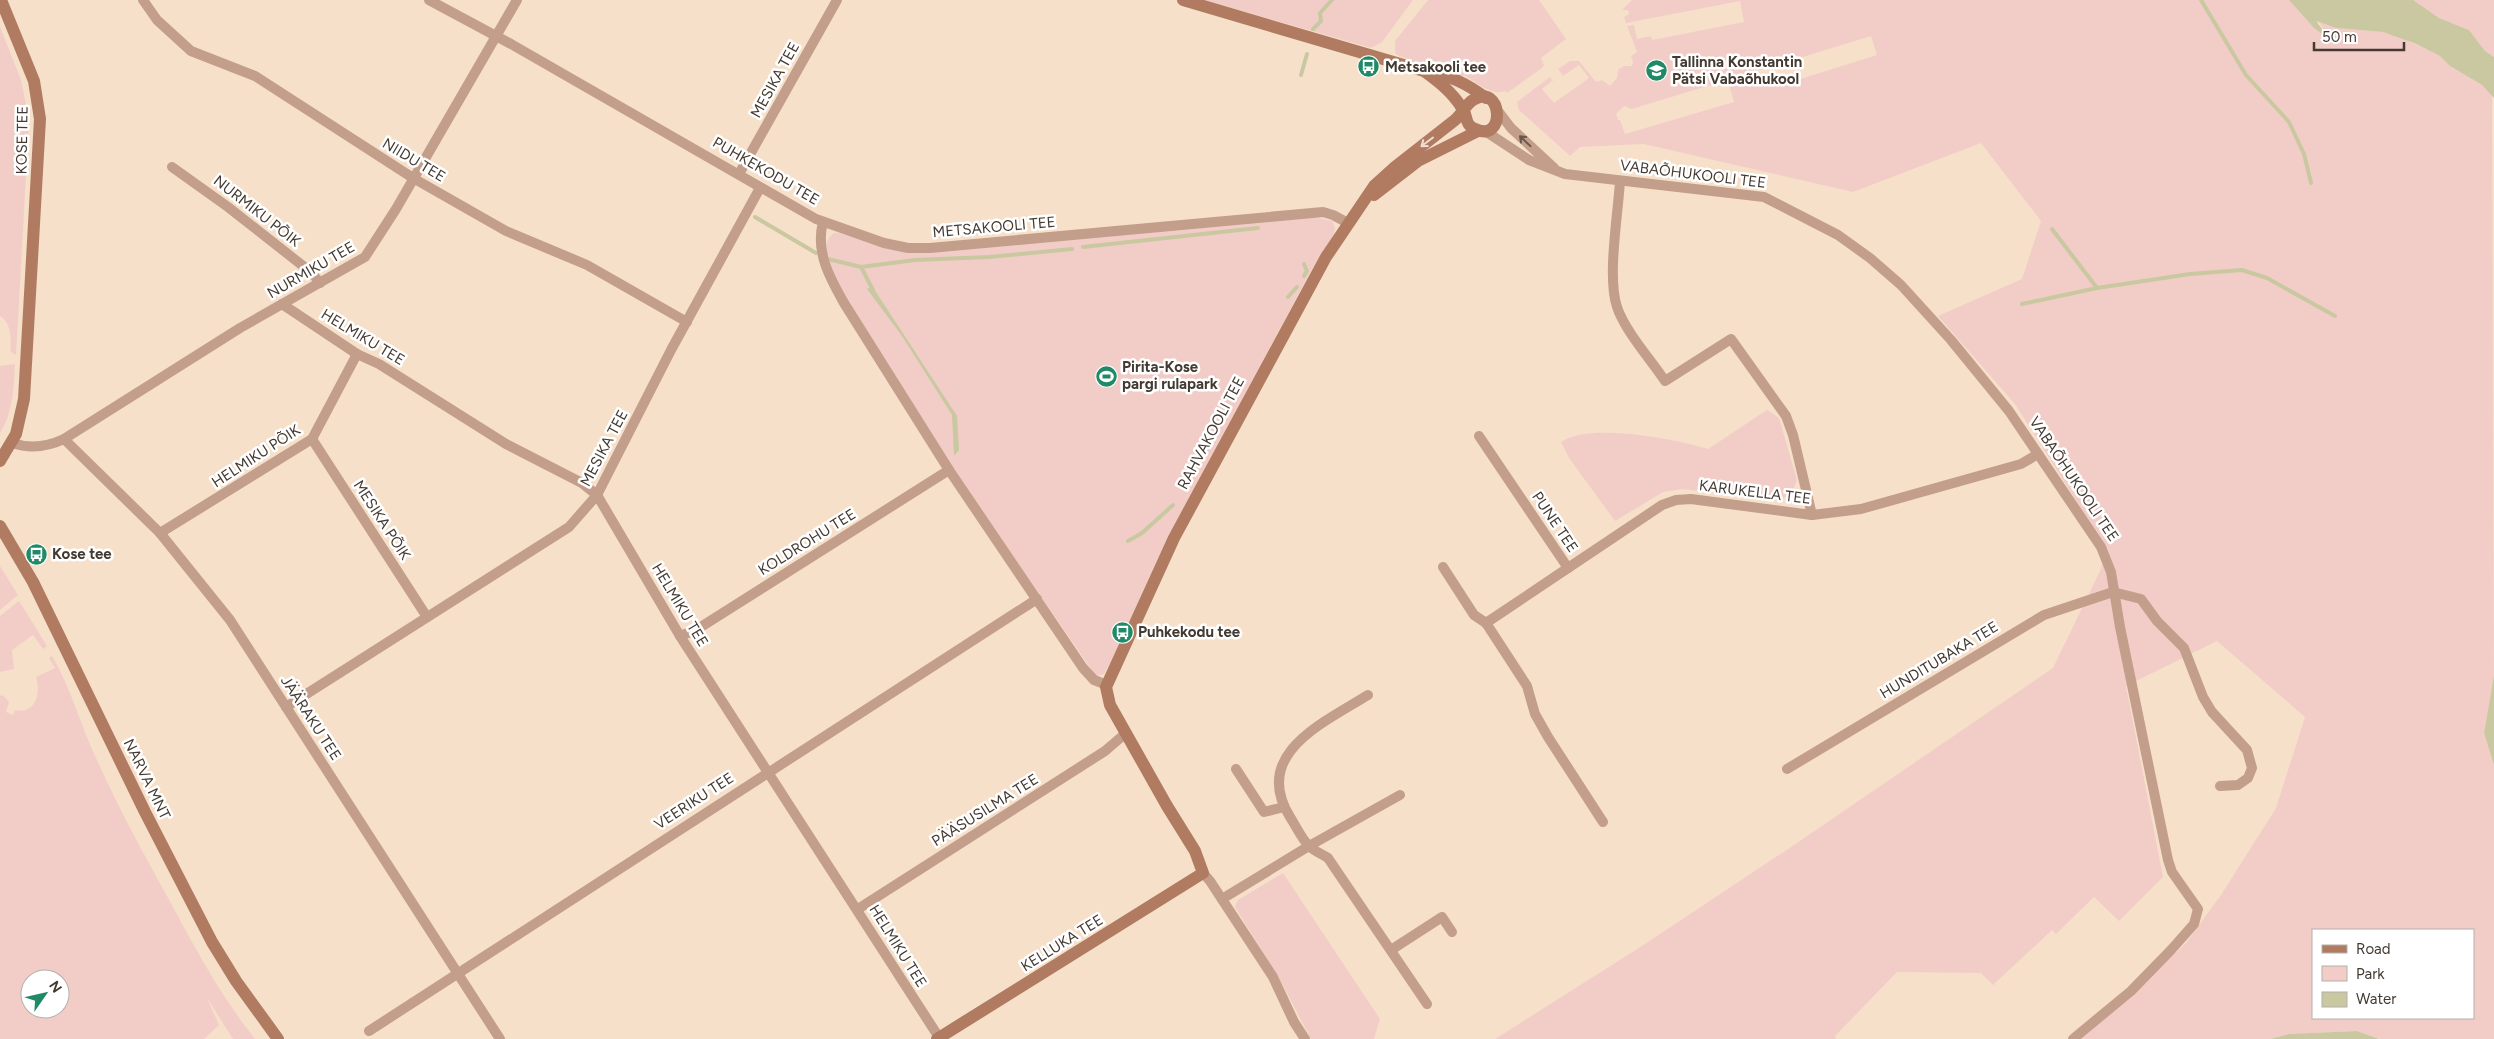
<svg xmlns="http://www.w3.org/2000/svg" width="2494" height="1039" font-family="Figtree,sans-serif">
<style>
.green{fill:#f2cdc8;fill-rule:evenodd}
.water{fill:#c9c8a0}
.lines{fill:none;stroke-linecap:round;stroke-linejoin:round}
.stream{stroke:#c9c8a0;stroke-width:4}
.street{stroke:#c39e8b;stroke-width:10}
.secondary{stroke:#b07b60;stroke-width:12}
.oneway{stroke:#69584d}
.oneway2{stroke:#ebded7}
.labels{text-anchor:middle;stroke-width:5;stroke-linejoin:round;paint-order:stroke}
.poi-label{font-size:15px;font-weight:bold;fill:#433a32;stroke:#fff;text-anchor:start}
.street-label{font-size:15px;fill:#433a32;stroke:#fff}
</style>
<rect width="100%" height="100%" fill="#f6e0c9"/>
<g class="green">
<path d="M1204,0H1413L1382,42L1371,48Z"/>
<path d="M1428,0H1539L1566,39L1541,58L1544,65L1542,68L1507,93L1505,91C1493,97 1474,81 1464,75L1462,77L1399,56L1395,53V41Z"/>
<path d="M1632,0H2289L2314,28L2332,41L2317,20L2336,28L2382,32L2398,36L2440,56L2450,66L2482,85L2492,95L2494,675L2484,733L2494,765V1039H2379L2357,1031L2289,1034L2270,1039H2081L2125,1002L2186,943L2221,895L2276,808L2305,717L2217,641L2126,686L2163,877L2119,921L2094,897L2056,934L2052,930L1993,985L1981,973L1897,972L1835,1036L1836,1039H1495L1642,946L1797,843L2053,668L2100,571L2108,551L2015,404L1938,316L2022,279L2041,221L1981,143L1853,192L1644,144L1580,147L1570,156L1519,110L1517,102L1550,77L1554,83L1552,81L1542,89L1554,103L1589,78L1579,65L1563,76L1558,69L1570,61H1579L1596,82L1602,80L1610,86L1617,78L1618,70L1624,66H1632L1633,62L1631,56L1637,52L1627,26L1634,25L1637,39L1651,36L1652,40L1744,22L1740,1L1626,23L1624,17L1629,14L1628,10H1622ZM1871,36L1877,55L1778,86L1773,71L1729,85L1734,102L1625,134L1620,120H1618L1616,114L1624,106L1632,109ZM2313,930H2473V1018H2313Z"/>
<path d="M2412,0H2494V57L2485,51L2469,30L2439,18Z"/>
<path d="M0,27L21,80L29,120L16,355L11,352C10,339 13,325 0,316Z"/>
<path d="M1311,216L1332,221L1335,228L1334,234L1311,271L1204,470L1155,564L1112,660L1104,674L1096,676L946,459L831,276C829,262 820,242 834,233H839L887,248Z"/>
<path d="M15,364C14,386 13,413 0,433V366Z"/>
<path d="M1767,410L1779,418L1797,480L1792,493L1780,500L1682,489L1663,492L1615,521L1569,458L1561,442C1589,422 1676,439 1708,449Z"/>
<path d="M0,566L18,595L0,610Z"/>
<path d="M19,601L47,646L43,649L33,635L12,650L14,669L0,672V616Z"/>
<path d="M52,656C71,688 80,724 96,758C117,805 142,851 167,896C194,946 220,995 255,1039H233L207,998L219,1025L204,1039H0V696L3,695L9,702L6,712L13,715L15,710C36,714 41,693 36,677L55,668L49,658ZM30,979H60V1009H30Z"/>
<path d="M1283,873L1380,1019L1374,1039H1311L1279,978L1235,907L1238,900Z"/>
</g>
<g class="water">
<path d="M2289,0H2413L2439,18L2469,30L2485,51L2494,57V98L2482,85L2450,66L2440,56L2414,43L2383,32L2336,28L2317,21L2318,24L2333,42L2314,28Z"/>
<path d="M872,286L957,416L959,450L954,456L952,415L902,336L867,289Z"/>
<path d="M2494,675V765L2484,733Z"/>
<path d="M2357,1031L2379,1039H2270L2289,1034Z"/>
</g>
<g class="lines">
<g class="stream">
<path d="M2201,0L2246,75L2289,122L2304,154L2311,183"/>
<path d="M1313,29L1321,21L1320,13L1332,0"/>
<path d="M1301,75L1307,54"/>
<path d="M755,217L816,253"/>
<path d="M2052,229L2097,288"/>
<path d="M1083,247L1258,228"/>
<path d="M828,259L861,267L915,260L989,257L1072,249"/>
<path d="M861,267L873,290"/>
<path d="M1304,276L1307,271L1304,264"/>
<path d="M1288,297L1297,287"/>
<path d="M2022,304L2097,288L2190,274L2242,270L2267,278L2335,316"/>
<path d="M1128,541L1142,533L1173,505"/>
</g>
<g class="street">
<path d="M143,0L157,20L191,51L255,76L413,178L506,231L587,265L687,322"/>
<path d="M429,0L511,44L816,219L884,243L908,248H930L1323,212L1333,215L1348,223"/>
<path d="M1498,111L1511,128L1554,168"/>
<path d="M1485,131L1529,160L1565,174L1764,197L1838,235L1870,258L1901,285L1951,340L2009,411L2101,547L2111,572L2120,627L2168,860L2172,872L2198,909L2194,924L2171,950L2131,991L2073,1039"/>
<path d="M172,167L228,207L312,273L320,283"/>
<path d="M739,174L837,0"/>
<path d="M1620,181C1618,215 1607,277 1617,307C1625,331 1651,360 1665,381L1731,339L1786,416L1793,435L1812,515"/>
<path d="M823,222C815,252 830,278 844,303L949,470L1083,668L1094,680L1107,685"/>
<path d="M282,304L357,354L379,364L506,444L582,483L597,495L680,636L940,1039"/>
<path d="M1479,436L1568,568L1486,623L1527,686L1535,714L1548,737L1603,822"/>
<path d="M64,439L160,533L230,620L500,1039"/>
<path d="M312,439L427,617"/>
<path d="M12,443C30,449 47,447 64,439L240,328L365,257L396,209L517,0"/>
<path d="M160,533L312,439L357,354"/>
<path d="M1443,567L1474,615L1486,623"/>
<path d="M1568,568L1662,505L1676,500L1691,499L1812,515L1861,509L2021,464L2038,454"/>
<path d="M680,636L696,630L949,470"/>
<path d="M1368,695C1323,723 1251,754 1290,817C1296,826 1301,838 1309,846C1314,851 1322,854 1328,858L1427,1004"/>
<path d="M286,707L569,527L597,495L671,350L760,188"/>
<path d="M1236,769L1264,812L1284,807"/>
<path d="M1787,769L2044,615L2113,592L2141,599L2157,621L2184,648L2203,697L2212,712L2247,750L2252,768L2248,778L2238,785L2220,786"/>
<path d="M1203,873L1210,881L1273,977L1294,1022L1305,1039"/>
<path d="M1222,899L1309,846L1400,795"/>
<path d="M858,909L1105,751L1126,733"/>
<path d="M1391,950L1442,917L1452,932"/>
<path d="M369,1031L1037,599"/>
</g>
<g class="secondary">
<path d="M1183,0L1424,71C1449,75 1466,83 1486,98"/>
<path d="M1374,195L1418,161L1478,131"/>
<path d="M0,461L16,434L24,399L40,119L34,81L1,0"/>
<path d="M0,526L33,582L145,812L212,942L236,981L278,1039"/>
<path d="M937,1039L1203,873L1195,851L1167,806L1110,705L1106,687L1174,538L1326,257L1374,186L1395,167L1455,120C1462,114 1466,104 1473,100C1502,81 1507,144 1475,129C1464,125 1468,115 1462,108C1452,92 1439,82 1424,71"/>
</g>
</g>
<defs><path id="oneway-shaft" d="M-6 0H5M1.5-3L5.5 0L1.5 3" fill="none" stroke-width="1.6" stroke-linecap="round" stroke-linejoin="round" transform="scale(1.25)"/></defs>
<use class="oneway" href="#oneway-shaft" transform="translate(1525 141) rotate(-137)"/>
<use class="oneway2" href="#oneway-shaft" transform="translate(1427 142) rotate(143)"/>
<defs>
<symbol id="bus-disc" viewBox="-11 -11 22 22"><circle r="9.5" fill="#208a67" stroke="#fff"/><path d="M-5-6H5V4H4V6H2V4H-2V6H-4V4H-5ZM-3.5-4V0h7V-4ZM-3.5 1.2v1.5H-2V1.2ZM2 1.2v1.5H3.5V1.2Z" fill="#fff"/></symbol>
<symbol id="school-disc" viewBox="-11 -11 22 22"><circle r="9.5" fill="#208a67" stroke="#fff"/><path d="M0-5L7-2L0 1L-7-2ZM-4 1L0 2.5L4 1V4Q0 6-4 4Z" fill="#fff"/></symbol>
<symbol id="stadium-disc" viewBox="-11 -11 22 22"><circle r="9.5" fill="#208a67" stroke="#fff"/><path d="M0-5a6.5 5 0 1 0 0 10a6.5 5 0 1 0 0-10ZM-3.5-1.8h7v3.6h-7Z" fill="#fff"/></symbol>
</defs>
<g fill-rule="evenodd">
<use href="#bus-disc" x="1356" y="54" width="25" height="25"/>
<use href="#school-disc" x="1644" y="58" width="25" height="25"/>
<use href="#stadium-disc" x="1094" y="364" width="25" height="25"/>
<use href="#bus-disc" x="24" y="542" width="25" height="25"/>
<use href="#bus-disc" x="1110" y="620" width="25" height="25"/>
</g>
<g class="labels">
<g class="poi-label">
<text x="1672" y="67">Tallinna Konstantin<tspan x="1672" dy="17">Pätsi Vabaõhukool</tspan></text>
<text x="1385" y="72">Metsakooli tee</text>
<text x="1122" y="372">Pirita-Kose<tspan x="1122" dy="17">pargi rulapark</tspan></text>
<text x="52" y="559">Kose tee</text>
<text x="1138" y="637">Puhkekodu tee</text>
</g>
<g class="street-label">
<text transform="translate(775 80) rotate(-61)" y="5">MESIKA TEE</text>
<text transform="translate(22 140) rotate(-89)" y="5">KOSE TEE</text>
<text transform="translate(414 160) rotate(31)" y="5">NIIDU TEE</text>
<text transform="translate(766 171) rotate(30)" y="5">PUHKEKODU TEE</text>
<text transform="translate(1693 174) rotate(7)" y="5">VABAÕHUKOOLI TEE</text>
<text transform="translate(257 211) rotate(38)" y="5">NURMIKU PÕIK</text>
<text transform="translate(994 227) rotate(-5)" y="5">METSAKOOLI TEE</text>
<text transform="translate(311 270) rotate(-30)" y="5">NURMIKU TEE</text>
<text transform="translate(363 337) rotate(31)" y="5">HELMIKU TEE</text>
<text transform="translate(1211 433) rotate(-62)" y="5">RAHVAKOOLI TEE</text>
<text transform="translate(604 448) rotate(-62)" y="5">MESIKA TEE</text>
<text transform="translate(256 456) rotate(-33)" y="5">HELMIKU PÕIK</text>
<text transform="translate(2074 479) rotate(56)" y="5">VABAÕHUKOOLI TEE</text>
<text transform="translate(1755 492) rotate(7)" y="5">KARUKELLA TEE</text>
<text transform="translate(382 520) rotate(57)" y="5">MESIKA PÕIK</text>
<text transform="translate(1555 522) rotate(56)" y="5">PUNE TEE</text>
<text transform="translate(807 542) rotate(-32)" y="5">KOLDROHU TEE</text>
<text transform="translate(680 605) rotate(59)" y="5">HELMIKU TEE</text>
<text transform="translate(1939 660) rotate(-31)" y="5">HUNDITUBAKA TEE</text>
<text transform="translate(311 718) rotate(57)" y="5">JÄÄRAKU TEE</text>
<text transform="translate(147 779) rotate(64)" y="5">NARVA MNT</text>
<text transform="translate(694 801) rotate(-33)" y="5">VEERIKU TEE</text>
<text transform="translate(985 810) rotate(-32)" y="5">PÄÄSUSILMA TEE</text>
<text transform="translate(1062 943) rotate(-32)" y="5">KELLUKA TEE</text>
<text transform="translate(898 946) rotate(58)" y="5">HELMIKU TEE</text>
</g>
</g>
<rect x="2312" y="929" width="162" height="90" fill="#ffffff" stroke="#b4b0ad"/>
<rect x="2322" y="945" width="25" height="8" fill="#b07b60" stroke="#b4b0ad"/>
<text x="2356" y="954" font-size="15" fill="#433a32">Road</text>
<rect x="2322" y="966" width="25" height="15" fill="#f2cdc8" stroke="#b4b0ad"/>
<text x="2356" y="979" font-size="15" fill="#433a32">Park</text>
<rect x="2322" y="992" width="25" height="15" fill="#c9c8a0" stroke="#b4b0ad"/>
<text x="2356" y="1004" font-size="15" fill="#433a32">Water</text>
<g transform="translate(45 994) rotate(56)"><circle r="24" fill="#ffffff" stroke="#b4b0ad"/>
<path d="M0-4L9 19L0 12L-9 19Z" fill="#208a67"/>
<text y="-8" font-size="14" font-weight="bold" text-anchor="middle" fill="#433a32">N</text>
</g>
<path d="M2314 42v8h90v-8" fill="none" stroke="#433a32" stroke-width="2.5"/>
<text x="2322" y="42" font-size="15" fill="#433a32" stroke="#ffffff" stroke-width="4" paint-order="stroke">50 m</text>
</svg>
